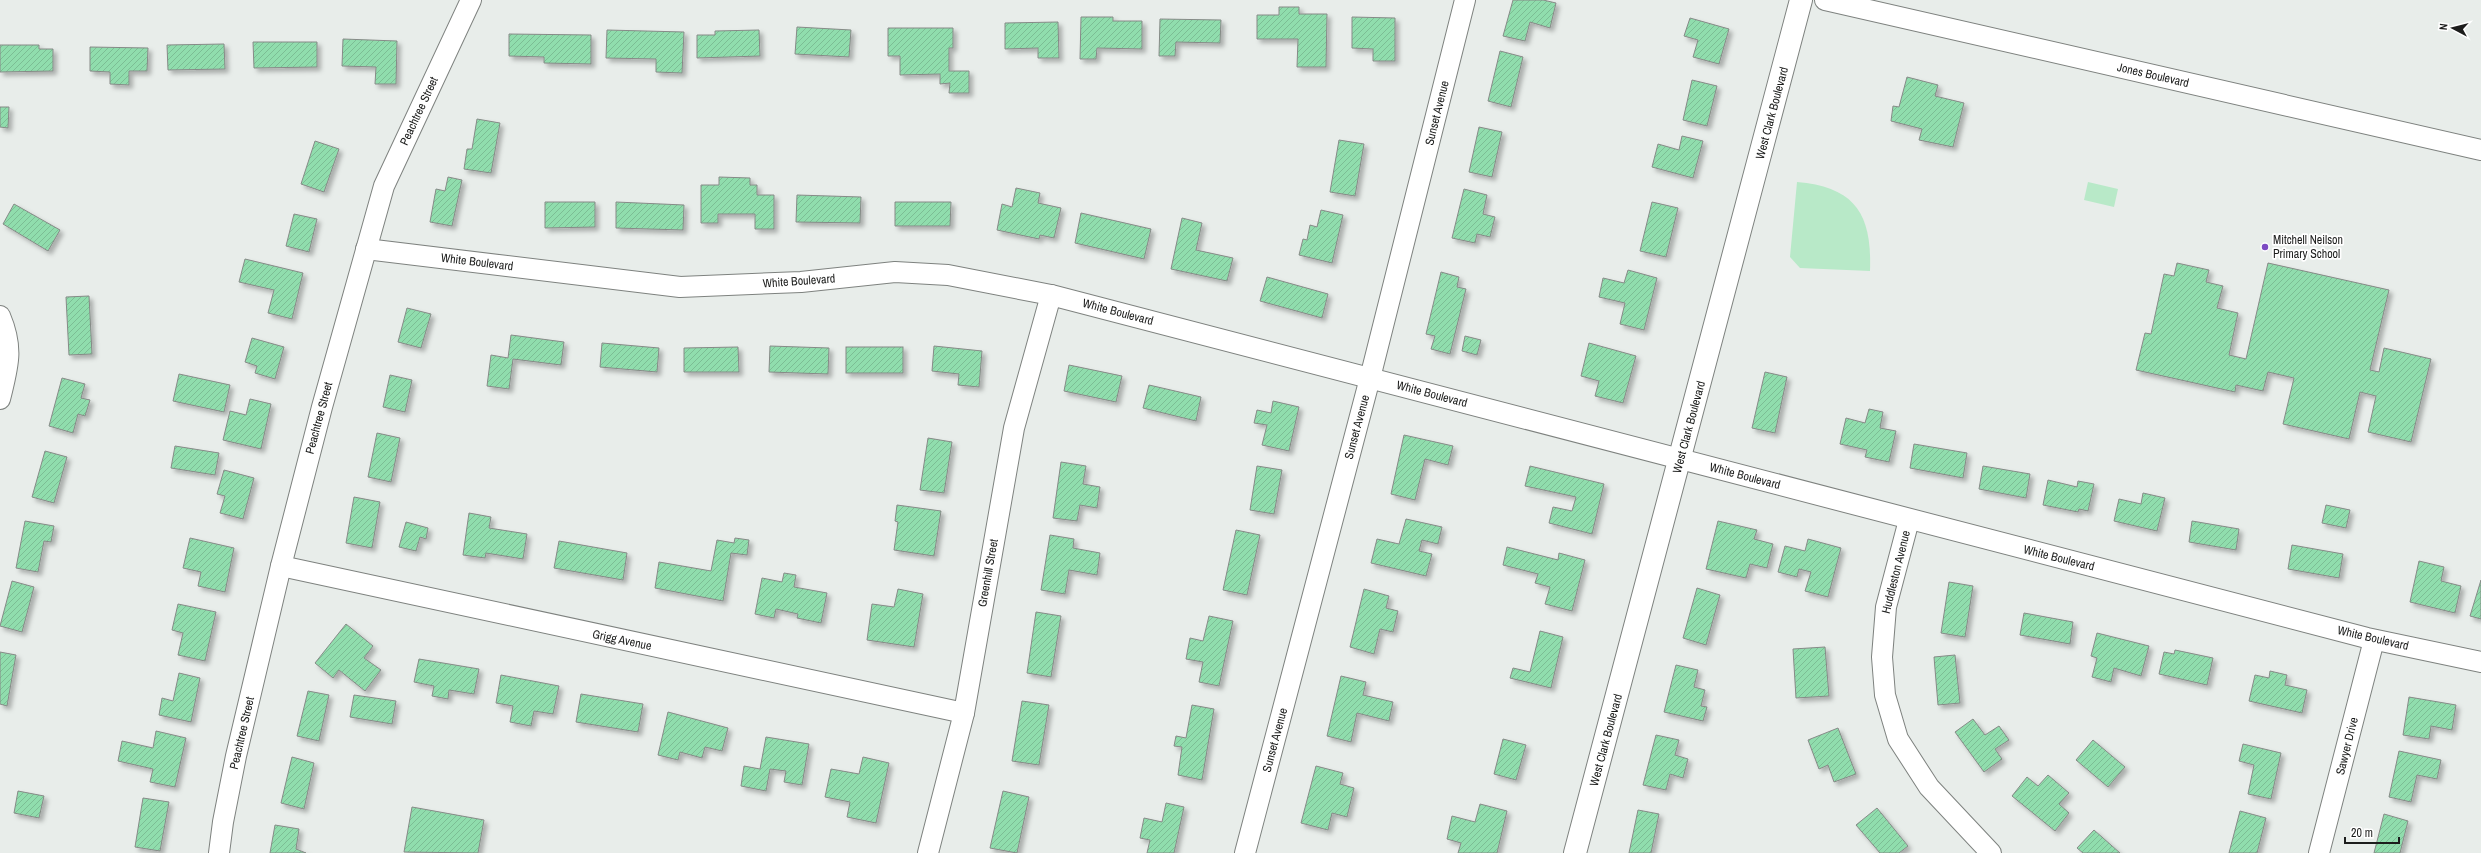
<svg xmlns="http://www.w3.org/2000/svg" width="2481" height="853" font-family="'Archivo Narrow',sans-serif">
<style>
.garden{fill:#b8e9c8}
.building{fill:url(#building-hatch);stroke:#868a87;filter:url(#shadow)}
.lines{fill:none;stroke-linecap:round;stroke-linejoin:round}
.minor-casing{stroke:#7e827f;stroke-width:22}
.tertiary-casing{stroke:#7e827f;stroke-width:24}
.minor{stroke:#fff;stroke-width:20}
.tertiary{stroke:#fff;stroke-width:22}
.poi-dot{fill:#7d4bc3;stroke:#fff;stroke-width:1.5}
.labels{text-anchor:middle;stroke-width:3.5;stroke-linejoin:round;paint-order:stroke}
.street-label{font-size:12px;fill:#1c1d1c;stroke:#fff}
.poi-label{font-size:12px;fill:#1c1d1c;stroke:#fff;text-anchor:start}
</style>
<defs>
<pattern id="building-hatch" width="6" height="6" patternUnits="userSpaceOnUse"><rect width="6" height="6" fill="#90ddad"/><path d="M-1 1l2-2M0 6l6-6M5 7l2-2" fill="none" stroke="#7cbd94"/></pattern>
<filter id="shadow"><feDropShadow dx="3.5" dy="3.5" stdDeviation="2" flood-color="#0004"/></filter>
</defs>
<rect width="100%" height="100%" fill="#e8edea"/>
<g class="garden">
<path d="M1797,182C1856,187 1872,215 1870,271L1800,268L1790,257Z"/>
<path d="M2088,182L2118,189L2114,207L2084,200Z"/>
</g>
<g class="building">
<path d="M1513,0H1543L1556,3L1550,28L1530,22L1525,41L1503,36Z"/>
<path d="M1279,7H1299V14H1327L1326,67H1297L1298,39H1257V15H1279Z"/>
<path d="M1081,17H1113V21H1142V49L1097,48L1096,59H1080Z"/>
<path d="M1352,17L1395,18V61H1373V49L1352,48Z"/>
<path d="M1690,18L1729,29L1719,64L1693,57L1698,40L1684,36Z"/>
<path d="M1160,19L1221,20L1220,43L1176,42L1175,56H1159Z"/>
<path d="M1058,22L1059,58H1038V48L1005,49V23Z"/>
<path d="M797,27L851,30L849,57L795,54Z"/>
<path d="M888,28H953V48H949V71H969V93H949L950,83L940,84V74L900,75V56H888Z"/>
<path d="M607,30L684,32L682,73L656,72V59L606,58Z"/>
<path d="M759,30L760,56L697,58V35H715V31Z"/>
<path d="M509,34L591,35V64L544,63V57L509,56Z"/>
<path d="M343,39L397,41L396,84H375L376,67L342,66Z"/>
<path d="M253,42H317V67L254,68Z"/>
<path d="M224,44L225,69L168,70L167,45Z"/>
<path d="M0,45H39V49H53V71L0,72Z"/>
<path d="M90,47L148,48L147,71H129V85L110,84V72L90,71Z"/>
<path d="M1500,51L1523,57L1511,107L1488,101Z"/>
<path d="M1907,77L1938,85L1935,96L1964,103L1953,147L1919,140L1922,129L1891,121L1893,106L1899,107Z"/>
<path d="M1692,80L1717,86L1707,126L1683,120Z"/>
<path d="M0,107H9L8,128L0,127Z"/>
<path d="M477,119L500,123L491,173L464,169L467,149H472Z"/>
<path d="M1479,127L1502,132L1492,177L1469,172Z"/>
<path d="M1682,136L1703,141L1693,178L1652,167L1658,144L1679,150Z"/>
<path d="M1339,140L1364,144L1355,196L1330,192Z"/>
<path d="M315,141L339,149L324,192L301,184Z"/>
<path d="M448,177L462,180L452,226L430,222L436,189L445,191Z"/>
<path d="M719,177L750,178V185H757V195H774V229H755V214H718V223H701V185H719Z"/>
<path d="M1016,188L1040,193L1038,203L1061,208L1054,238L1040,235L1039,239L997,230L1002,204L1012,207Z"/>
<path d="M1464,189L1487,195L1483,214L1495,217L1490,237L1477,234L1475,243L1452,238Z"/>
<path d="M797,195L861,197L860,223L796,222Z"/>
<path d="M545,202H595V227L545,228Z"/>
<path d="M616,202L684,205L683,230L616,228Z"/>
<path d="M895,202H951L950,226H895Z"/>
<path d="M1652,202L1678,208L1666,257L1640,251Z"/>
<path d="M14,204L60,230L48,251L3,224Z"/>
<path d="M1321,210L1343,215L1332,263L1299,255L1303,239L1307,240L1310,225L1317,227Z"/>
<path d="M1081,213L1151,229L1144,259L1075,243Z"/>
<path d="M294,214L317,219L309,252L286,246Z"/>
<path d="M1182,218L1202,223L1196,250L1233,258L1227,281L1171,269Z"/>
<path d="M245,259L303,273L292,319L268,313L274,290L239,282Z"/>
<path d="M2177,263L2209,270L2206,282L2223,286L2217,308L2238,313L2229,355L2246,359L2268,263L2389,290L2370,370L2379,372L2384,348L2431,359L2411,442L2368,432L2376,396L2360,392L2349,439L2283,424L2294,378L2268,372L2263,391L2236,385L2235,392L2136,370L2145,333L2151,334L2164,274L2174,276Z"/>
<path d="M1628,270L1657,278L1644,330L1620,324L1625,303L1599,297L1603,278L1624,283Z"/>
<path d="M1441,272L1459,277L1457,287L1466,289L1450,354L1431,349L1435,336L1426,334Z"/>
<path d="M1267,277L1328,294L1322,318L1260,301Z"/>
<path d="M89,296L92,354L69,355L66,297Z"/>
<path d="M407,308L431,314L421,348L398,342Z"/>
<path d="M511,335L564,342L561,365L513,359L509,389L487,386L491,355L508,358Z"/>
<path d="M1465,336L1481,340L1477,355L1462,351Z"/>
<path d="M252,338L284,347L275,379L255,373L257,366L245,362Z"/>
<path d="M602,343L659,348L657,372L600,367Z"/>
<path d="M1589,343L1636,356L1623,403L1595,396L1599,381L1581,376Z"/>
<path d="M770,346L829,348L828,374L769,372Z"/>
<path d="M934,346L982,351L979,387L958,385L959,374L932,371Z"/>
<path d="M738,347L739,372H684V348Z"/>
<rect x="846" y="347" width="57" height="26"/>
<path d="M1069,365L1122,376L1116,402L1064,391Z"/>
<path d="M1765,372L1787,377L1775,433L1752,428Z"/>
<path d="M179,374L230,385L224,412L173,401Z"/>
<path d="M390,375L412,380L405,412L383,407Z"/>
<path d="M62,378L85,384L81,398L90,400L85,416L78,414L73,433L49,426Z"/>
<path d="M1149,385L1201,397L1196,421L1143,408Z"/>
<path d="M250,399L271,404L261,449L223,440L230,411L246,415Z"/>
<path d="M1273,401L1299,407L1289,451L1262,445L1267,425L1254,423L1257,410L1271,413Z"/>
<path d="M1869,409L1883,412L1880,428L1896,431L1889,462L1865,457L1867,450L1840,444L1846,418L1865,423Z"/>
<path d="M377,433L400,438L391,482L368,477Z"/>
<path d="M1404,435L1453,446L1448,465L1425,459L1415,500L1391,494Z"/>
<path d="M928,438L952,442L944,493L920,490Z"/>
<path d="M1914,444L1967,453L1963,478L1910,468Z"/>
<path d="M175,446L219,453L215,475L171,468Z"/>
<path d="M45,451L67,457L54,503L32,497Z"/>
<path d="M1061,462L1086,466L1083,484L1100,487L1097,508L1080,505L1077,521L1053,518Z"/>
<path d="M1257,466L1282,470L1274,514L1250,510Z"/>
<path d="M1530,466L1604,484L1592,534L1549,523L1553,507L1572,511L1576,497L1525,486Z"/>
<path d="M1983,466L2030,474L2026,498L1979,489Z"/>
<path d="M224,470L254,478L243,519L220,513L225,496L217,494Z"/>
<path d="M2048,480L2077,487L2078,481L2094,484L2088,511L2079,509L2078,512L2043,505Z"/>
<path d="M2143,493L2165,498L2157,531L2114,521L2119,499L2141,504Z"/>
<path d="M354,497L380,502L372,548L346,543Z"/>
<path d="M897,505L941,511L934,556L894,550L898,522L895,521Z"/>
<path d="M2326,505L2350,510L2346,528L2322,523Z"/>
<path d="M469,513L491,517L489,528L527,534L523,559L486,553L485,558L463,555Z"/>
<path d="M1406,519L1442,527L1438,544L1422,540L1419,551L1432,554L1426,576L1371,563L1377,539L1399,544Z"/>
<path d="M25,521L54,526L51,542L44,541L38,572L16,568Z"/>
<path d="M1718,521L1757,530L1754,539L1773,544L1767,568L1750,564L1746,578L1706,569Z"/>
<path d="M2192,521L2239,529L2236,550L2189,542Z"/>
<path d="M406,522L428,528L426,539L420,537L416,551L399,547Z"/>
<path d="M1236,530L1260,535L1247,595L1223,590Z"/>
<path d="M1050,535L1074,539L1073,548L1100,553L1097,575L1069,570L1065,594L1041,590Z"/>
<path d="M190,538L234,548L225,592L198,586L201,572L183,568Z"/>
<path d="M735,538L749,540L747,555L731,553L723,601L655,588L659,562L711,571L717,540L734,543Z"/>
<path d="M1808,539L1841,548L1828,597L1805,591L1811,572L1799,569L1797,577L1778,572L1785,546L1805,551Z"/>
<path d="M559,541L627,553L623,580L554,568Z"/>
<path d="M2292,545L2343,554L2339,578L2288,569Z"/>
<path d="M1507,547L1558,560L1559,553L1585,560L1572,611L1545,604L1550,587L1535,583L1538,574L1503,565Z"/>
<path d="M2419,561L2444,567L2441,581L2461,586L2455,613L2410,602Z"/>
<path d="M784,573L796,575L794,587L827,593L821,623L797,618L798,614L776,609L774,618L755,614L762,578L782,582Z"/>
<path d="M2481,580V619L2470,616Z"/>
<path d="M12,581L34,587L22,632L0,626Z"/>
<path d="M1949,582L1973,586L1965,637L1941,633Z"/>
<path d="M1697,588L1720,595L1706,645L1683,638Z"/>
<path d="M898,589L923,594L914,647L867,640L872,604L894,607Z"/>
<path d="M1364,589L1389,596L1386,608L1398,611L1393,632L1380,629L1374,654L1350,647Z"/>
<path d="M178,604L216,612L205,661L178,655L183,633L172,630Z"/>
<path d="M1036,612L1061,616L1051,677L1027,673Z"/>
<path d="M2024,613L2073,622L2070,644L2020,635Z"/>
<path d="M1209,616L1233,621L1219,686L1199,682L1203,662L1186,659L1190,638L1203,641Z"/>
<path d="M346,624L373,646L364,658L381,670L365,691L339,670L333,678L315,663Z"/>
<path d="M1540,631L1563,637L1551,688L1510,678L1513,668L1530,672Z"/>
<path d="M2097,633L2149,646L2141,676L2114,668L2111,682L2092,677L2097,658L2091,656Z"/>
<path d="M1825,647L1829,696L1796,698L1793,649Z"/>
<path d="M2175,650L2213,658L2207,685L2159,674L2164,652L2174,654Z"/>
<path d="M0,652L16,655L7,706L0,704Z"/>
<path d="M1955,655L1960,703L1938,705L1934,657Z"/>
<path d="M419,659L479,669L474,694L449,690L448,699L432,696L434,686L414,682Z"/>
<path d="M1676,665L1698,670L1694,687L1705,690L1701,706L1707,707L1703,721L1664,712Z"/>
<path d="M2270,671L2287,675L2285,685L2307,690L2302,713L2249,701L2255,675L2269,678Z"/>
<path d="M179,673L200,678L191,722L159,715L162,698L173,701Z"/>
<path d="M501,675L559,686L553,714L534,711L531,726L510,722L513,706L496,703Z"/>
<path d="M1341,676L1366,682L1363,695L1393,702L1389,721L1357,713L1351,742L1327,736Z"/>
<path d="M308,691L329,695L319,741L297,736Z"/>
<path d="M581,694L643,704L638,732L576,722Z"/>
<path d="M354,695L396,701L392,724L350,717Z"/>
<path d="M2409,697L2456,705L2452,730L2431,726L2429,739L2403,735Z"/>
<path d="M1022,701L1049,705L1039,765L1012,761Z"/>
<path d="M1192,705L1214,709L1202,780L1178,775L1182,747L1174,746L1176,736L1186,738Z"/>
<path d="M668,712L728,728L722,751L705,747L702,758L680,752L678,760L658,755Z"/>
<path d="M1973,719L1985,735L1999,726L2009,740L1995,749L2002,759L1984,772L1955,732Z"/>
<path d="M1838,728L1856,774L1834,782L1828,765L1819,769L1808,740Z"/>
<path d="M156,731L186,738L175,787L150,782L153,769L118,761L122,741L153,748Z"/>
<path d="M1656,735L1679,740L1675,755L1688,759L1683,778L1670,774L1666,790L1643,785Z"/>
<path d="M766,737L809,744L802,785L784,782L786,771L770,769L766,791L741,786L744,766L760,769Z"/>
<path d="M1503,739L1526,745L1516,780L1494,774Z"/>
<path d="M2093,740L2125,767L2108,787L2076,760Z"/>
<path d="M2243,744L2281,753L2271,799L2248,794L2254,765L2239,761Z"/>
<path d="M2399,751L2441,760L2437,779L2417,775L2411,802L2389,797Z"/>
<path d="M292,757L314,763L304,809L281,803Z"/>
<path d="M863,757L889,763L876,823L847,817L850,802L825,797L831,769L859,774Z"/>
<path d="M1316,766L1343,773L1340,784L1354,788L1347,817L1332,813L1328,830L1301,823Z"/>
<path d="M2048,775L2069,793L2059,804L2069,813L2055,831L2012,796L2027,777L2038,786Z"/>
<path d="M18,791L44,796L39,818L14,813Z"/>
<path d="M1003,791L1029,797L1017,853L990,848Z"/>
<path d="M143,798L169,802L160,851L135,847Z"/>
<path d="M1166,803L1184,807L1174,853H1147L1150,840L1140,838L1144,818L1162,822Z"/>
<path d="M1480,804L1507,811L1497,853H1458L1461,843L1447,839L1452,816L1475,822Z"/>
<path d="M412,807L484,820L478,853L404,852Z"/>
<path d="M1877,808L1908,846L1899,853H1880L1856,825Z"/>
<path d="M1638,810L1659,814L1651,853H1629Z"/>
<path d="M2240,811L2266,818L2257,853H2229Z"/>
<path d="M2384,814L2408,821L2400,853H2374Z"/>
<path d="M275,825L299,829L296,849L306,853H270Z"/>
<path d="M2094,830L2120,853H2083L2077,848Z"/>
</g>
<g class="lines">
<defs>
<g id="minor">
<path d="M1825,0L2481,150"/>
<path d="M366,249L680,287L801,282L895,272L948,275L1051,295L2367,638L2481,662"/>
<path d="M0,316C14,349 8,366 0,399"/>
<path d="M1909,520L1886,607L1882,657L1885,695L1898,739L1929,787L1991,853"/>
<path d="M281,566L964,713"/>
<path d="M219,853L223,822L236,756L281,566L322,407L384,186L471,0"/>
<path d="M928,853L964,713L1014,428L1051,295"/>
<path d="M1245,853L1370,378L1465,0"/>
<path d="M2319,853L2374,640"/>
</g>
<path id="tertiary" d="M1575,853L1801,0"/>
</defs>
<use href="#minor" class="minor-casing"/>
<use href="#tertiary" class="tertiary-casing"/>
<use href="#minor" class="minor"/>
<use href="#tertiary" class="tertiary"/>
</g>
<circle class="poi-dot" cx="2265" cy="247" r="4"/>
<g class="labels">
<g class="street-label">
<text transform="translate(2153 75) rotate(13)" y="4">Jones Boulevard</text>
<text transform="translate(419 111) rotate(-65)" y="4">Peachtree Street</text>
<text transform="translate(1437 113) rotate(-76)" y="4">Sunset Avenue</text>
<text transform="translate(1772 113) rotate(-75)" y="4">West Clark Boulevard</text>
<text transform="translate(477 262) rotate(7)" y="4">White Boulevard</text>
<text transform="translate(799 281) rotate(-4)" y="4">White Boulevard</text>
<text transform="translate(1118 312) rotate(15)" y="4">White Boulevard</text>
<text transform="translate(1432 394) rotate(15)" y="4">White Boulevard</text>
<text transform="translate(319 418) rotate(-75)" y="4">Peachtree Street</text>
<text transform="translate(1357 427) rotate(-75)" y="4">Sunset Avenue</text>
<text transform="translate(1689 427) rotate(-75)" y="4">West Clark Boulevard</text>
<text transform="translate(1745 476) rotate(15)" y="4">White Boulevard</text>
<text transform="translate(2059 558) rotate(14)" y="4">White Boulevard</text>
<text transform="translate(1896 572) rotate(-76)" y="4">Huddleston Avenue</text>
<text transform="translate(988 573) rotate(-80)" y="4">Greenhill Street</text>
<text transform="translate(2373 638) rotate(13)" y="4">White Boulevard</text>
<text transform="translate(622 640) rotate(12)" y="4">Grigg Avenue</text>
<text transform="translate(242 733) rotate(-77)" y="4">Peachtree Street</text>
<text transform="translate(1275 740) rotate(-75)" y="4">Sunset Avenue</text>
<text transform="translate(1606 740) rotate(-75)" y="4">West Clark Boulevard</text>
<text transform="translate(2347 746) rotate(-76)" y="4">Sawyer Drive</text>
</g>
<g class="poi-label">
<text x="2273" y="244">Mitchell Neilson<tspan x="2273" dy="14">Primary School</tspan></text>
</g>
</g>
<g transform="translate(2453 28) rotate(277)" stroke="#ffffff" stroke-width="3" paint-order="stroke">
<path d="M0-3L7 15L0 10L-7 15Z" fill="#1c1d1c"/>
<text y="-6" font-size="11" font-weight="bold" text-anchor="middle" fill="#1c1d1c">N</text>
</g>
<path d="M2345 837v6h54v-6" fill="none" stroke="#1c1d1c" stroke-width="2"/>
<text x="2351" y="837" font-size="12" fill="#1c1d1c" stroke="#ffffff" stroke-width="3" paint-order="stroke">20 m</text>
</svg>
